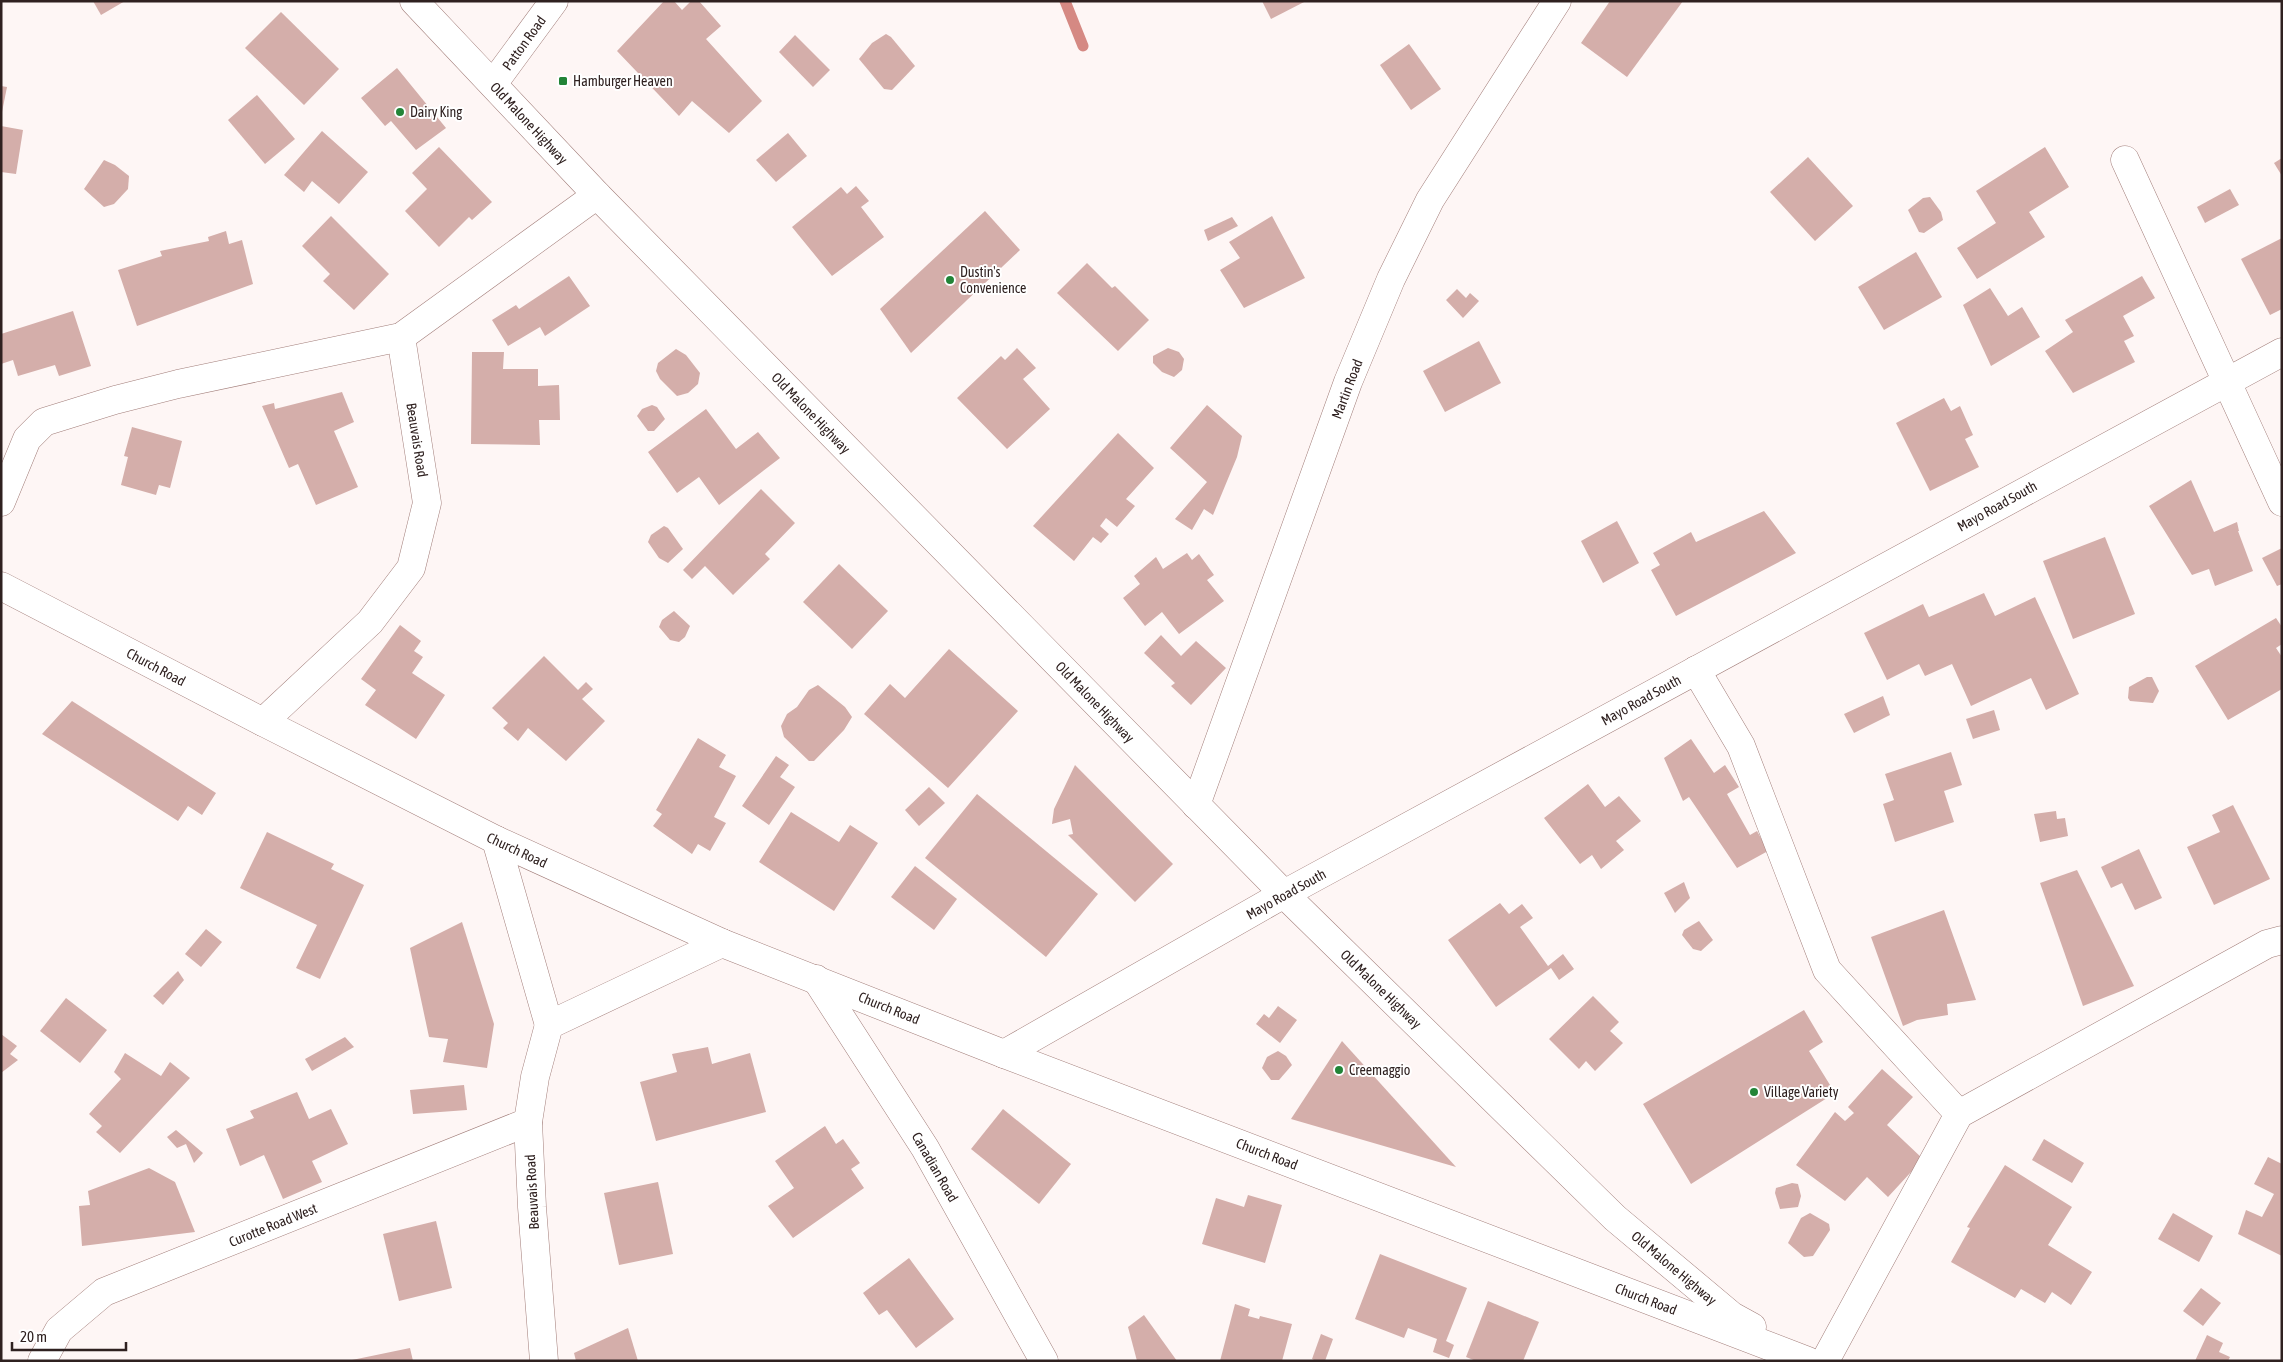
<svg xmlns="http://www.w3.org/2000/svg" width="2283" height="1362" font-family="'Asap Condensed',sans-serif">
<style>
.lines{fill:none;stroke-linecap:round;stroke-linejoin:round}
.stream{stroke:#d58983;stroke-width:11}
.building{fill:#d4aeaa}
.minor-casing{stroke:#a27e7a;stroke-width:29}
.minor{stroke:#fff;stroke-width:28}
.poi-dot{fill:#228437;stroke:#fff;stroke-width:2}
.labels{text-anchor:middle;stroke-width:4;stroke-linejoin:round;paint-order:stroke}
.street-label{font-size:14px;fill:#2f2120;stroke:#fff}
.poi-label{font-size:14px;fill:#2f2120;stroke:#fff;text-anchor:start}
</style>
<rect width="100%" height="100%" fill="#fef6f5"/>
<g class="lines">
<path class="stream" d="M1065,1L1083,46"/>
</g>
<g class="building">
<path d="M93,1H125L101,15Z"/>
<path d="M664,1H674L682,10L691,1H699L721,26L706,39L762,101L729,133L692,101L679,116L617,51Z"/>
<path d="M1262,1H1306L1271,19Z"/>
<path d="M1610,1H1683L1627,77L1581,43Z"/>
<path d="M281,12L339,69L304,105L245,48Z"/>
<path d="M886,34L891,37L915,66L892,90L884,89L859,59L872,43Z"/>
<path d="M795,35L830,70L813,87L779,52Z"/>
<path d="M1409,44L1441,89L1411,110L1380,65Z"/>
<path d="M397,68L446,128L416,150L391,121L385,126L361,98Z"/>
<path d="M1,86L7,87L2,112H1Z"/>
<path d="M257,95L295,139L265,164L228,120Z"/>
<path d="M1,126L23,130L16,174L1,172Z"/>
<path d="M322,131L368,172L339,204L312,181L304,192L284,175Z"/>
<path d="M788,133L807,156L776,182L756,160Z"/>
<path d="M439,147L492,202L472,220L469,217L439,247L405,211L427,189L412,173Z"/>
<path d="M2045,147L2069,187L2029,212L2045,237L1977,279L1957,248L1996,223L1976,191Z"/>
<path d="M1808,157L1853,206L1815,241L1770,192Z"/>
<path d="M2282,158V176L2274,163Z"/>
<path d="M104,160L115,165L129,176L128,189L114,204L104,207L84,189Z"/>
<path d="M856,186L869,201L861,207L884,237L832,276L792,227L841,187L847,194Z"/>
<path d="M2230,189L2239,205L2205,223L2197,207Z"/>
<path d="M1930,197L1941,212L1943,220L1924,233L1919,232L1908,210L1923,198Z"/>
<path d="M985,211L1020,250L911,353L880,309Z"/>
<path d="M331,216L389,274L354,310L323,281L330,274L302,246Z"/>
<path d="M1272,216L1305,278L1244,308L1220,270L1240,258L1229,242Z"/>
<path d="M1232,217L1238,226L1208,241L1204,230Z"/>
<path d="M226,231L229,244L242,240L253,284L137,326L118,270L162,256L160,251L209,241L208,237Z"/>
<path d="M2282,238V309L2270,315L2241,259Z"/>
<path d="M1916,252L1942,297L1884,330L1858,287Z"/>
<path d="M1087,263L1112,288L1115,286L1149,320L1118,351L1057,293Z"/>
<path d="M569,276L590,306L545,336L540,327L508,346L492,320L516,305L519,309Z"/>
<path d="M2142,276L2155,298L2123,316L2134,336L2124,341L2135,362L2073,393L2045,351L2073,332L2065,320Z"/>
<path d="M1990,288L2008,316L2022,307L2040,337L1991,366L1963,305Z"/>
<path d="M1457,289L1466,298L1470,293L1479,301L1463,318L1446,300Z"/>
<path d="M73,311L91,366L59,376L55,365L18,376L13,360L1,364V334Z"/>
<path d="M1479,341L1501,383L1445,412L1423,371Z"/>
<path d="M1017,348L1036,368L1023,379L1050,409L1007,449L957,398L1001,356L1005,360Z"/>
<path d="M1168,348L1179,352L1184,359L1182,370L1174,377L1162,372L1153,363V356Z"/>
<path d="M676,349L686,355L700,373L698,384L688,393L677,396L660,379L656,371L658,363Z"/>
<path d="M472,352H504L503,369H538V386L559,385L560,420H539L540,445L471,444Z"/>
<path d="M342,392L354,422L334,431L358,487L316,505L298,464L289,468L262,406L274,403L275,409Z"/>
<path d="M1944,398L1951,411L1960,406L1973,435L1965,439L1979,467L1930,491L1896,423Z"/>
<path d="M652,405L657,407L665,419L654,431H648L637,416L642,409Z"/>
<path d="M1207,405L1242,436L1237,457L1213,515L1204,509L1192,530L1175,519L1207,482L1170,448Z"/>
<path d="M706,409L736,449L758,432L780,458L719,505L699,477L677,493L648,452Z"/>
<path d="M132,427L182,441L170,488L159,485L156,495L121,485L128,457L124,456Z"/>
<path d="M1118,433L1154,468L1126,499L1135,506L1117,527L1106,518L1100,526L1109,534L1101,543L1093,537L1074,561L1033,526Z"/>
<path d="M2191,480L2214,532L2237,522L2239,531H2238L2253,571L2215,586L2209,569L2192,575L2149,506Z"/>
<path d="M761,489L795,523L765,554L770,559L733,595L705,566L692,579L683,570Z"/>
<path d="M1764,511L1796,553L1676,616L1651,570L1660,565L1653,553L1691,532L1696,542Z"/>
<path d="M1617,521L1639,563L1603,583L1581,541Z"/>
<path d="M664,526L668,528L683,549L668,563L659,558L648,542L651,535Z"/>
<path d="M2105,537L2135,614L2073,639L2043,561Z"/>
<path d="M2282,548V584L2277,586L2262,558Z"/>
<path d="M1187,553L1192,560L1199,554L1214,575L1207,580L1224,601L1179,634L1162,612L1145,626L1123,598L1140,584L1134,576L1156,557L1163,569Z"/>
<path d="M839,564L888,611L852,649L803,602Z"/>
<path d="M1984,593L1995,616L2035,597L2079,694L2046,710L2031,678L1971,706L1952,664L1925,676L1919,664L1887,680L1864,633L1923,604L1929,617Z"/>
<path d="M674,611L690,626L685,637L679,642L670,640L659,627L662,620Z"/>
<path d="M2276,618L2282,627V644L2276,648L2282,657V689L2228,720L2195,666Z"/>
<path d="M400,625L421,641L414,651L423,657L412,673L445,695L416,739L365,705L376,690L361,679Z"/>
<path d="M1161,635L1181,656L1196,641L1226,668L1191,705L1171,686L1175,683L1144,653Z"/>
<path d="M949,649L1018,711L948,788L864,714L890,684L905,698Z"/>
<path d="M544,656L578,690L586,682L593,689L582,699L605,721L566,761L528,728L518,741L503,728L508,723L492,708Z"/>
<path d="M2147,677H2152L2159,691L2153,703L2130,701L2128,698L2129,687Z"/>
<path d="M818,685L845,707L852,717L844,730L814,761H809L784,737L781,726L787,714L797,707L809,690Z"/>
<path d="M1883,696L1890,715L1854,733L1844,714Z"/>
<path d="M72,701L216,793L202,815L188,806L178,821L42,734Z"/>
<path d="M1994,710L2000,730L1973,739L1966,719Z"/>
<path d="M698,738L726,755L719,767L736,776L714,817L726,823L710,851L698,844L692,854L653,826L662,814L656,810Z"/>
<path d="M1691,739L1714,773L1725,765L1739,787L1727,794L1750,835L1757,831L1768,851L1737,868L1689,797L1683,801L1664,758Z"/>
<path d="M1951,752L1962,785L1944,791L1954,822L1895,842L1883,804L1894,800L1885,774Z"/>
<path d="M776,756L789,765L780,777L795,787L769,825L742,806Z"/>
<path d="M1075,765L1173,864L1135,902L1068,835L1073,834L1070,819L1052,824L1054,809Z"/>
<path d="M1588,784L1605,807L1619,796L1641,821L1616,841L1624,850L1601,869L1592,855L1580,864L1544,818Z"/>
<path d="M929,787L945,803L919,826L905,810Z"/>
<path d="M977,794L1098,894L1046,957L925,858Z"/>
<path d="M2233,805L2270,879L2214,905L2187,847L2220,832L2212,815Z"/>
<path d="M2056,811L2057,819L2065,818L2068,836L2040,842L2034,814Z"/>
<path d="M791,812L839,842L850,825L878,843L834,911L759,862Z"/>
<path d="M267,832L334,864L331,869L364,885L320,979L296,968L317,925L240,888Z"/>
<path d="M2139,849L2162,898L2135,910L2122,883L2111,888L2101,867Z"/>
<path d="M915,866L957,899L934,930L891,897Z"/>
<path d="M2077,870L2134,986L2083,1006L2040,883Z"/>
<path d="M1684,882L1690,898L1675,913L1664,893Z"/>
<path d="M1500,903L1509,914L1522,904L1533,918L1520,927L1548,966L1563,954L1574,969L1559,980L1551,968L1496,1007L1448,940Z"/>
<path d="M1944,910L1976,1000L1947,1004L1948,1015L1917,1020L1903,1026L1871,937Z"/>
<path d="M1699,921L1713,940L1701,951L1693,949L1682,935L1684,930Z"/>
<path d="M462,922L494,1024L487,1068L443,1062L448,1039L429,1037L410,948Z"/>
<path d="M206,929L222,942L201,967L185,954Z"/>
<path d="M178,971L184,980L163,1005L153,996Z"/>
<path d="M1593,996L1619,1022L1610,1031L1623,1043L1595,1071L1586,1061L1579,1069L1549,1039Z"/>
<path d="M66,998L107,1030L80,1063L40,1031Z"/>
<path d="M1278,1006L1297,1020L1280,1043L1256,1024L1264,1014L1269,1018Z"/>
<path d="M1804,1010L1823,1042L1809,1051L1835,1093L1691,1184L1643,1104Z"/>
<path d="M1,1034L17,1046L10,1054L18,1060L1,1073Z"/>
<path d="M345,1037L354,1047L312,1071L305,1059Z"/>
<path d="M1342,1041L1456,1167L1291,1119Z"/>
<path d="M708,1047L712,1064L750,1053L766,1112L656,1141L640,1082L677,1072L672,1054Z"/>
<path d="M1278,1051L1286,1056L1292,1065L1279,1080H1271L1262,1068L1267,1057Z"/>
<path d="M125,1053L161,1076L170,1062L190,1078L120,1153L96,1132L102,1126L89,1114L121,1079L114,1072Z"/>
<path d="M1882,1069L1913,1097L1887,1125L1923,1159L1888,1197L1867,1177L1845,1201L1796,1165L1835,1112L1845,1121L1854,1113L1848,1107Z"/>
<path d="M464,1085L467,1110L413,1114L410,1090Z"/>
<path d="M297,1092L309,1119L331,1109L348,1144L312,1161L322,1182L283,1199L264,1155L240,1166L226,1129L254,1118L250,1111Z"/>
<path d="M1003,1109L1071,1164L1039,1204L971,1149Z"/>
<path d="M825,1126L836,1144L843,1139L860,1163L851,1169L864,1188L793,1238L768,1206L794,1188L775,1161Z"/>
<path d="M176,1130L203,1153L194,1163L186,1144L177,1148L167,1137Z"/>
<path d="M2044,1139L2084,1163L2072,1183L2032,1160Z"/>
<path d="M2268,1157L2282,1164V1256L2238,1234L2246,1210L2262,1217L2274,1194L2254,1184Z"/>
<path d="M2005,1165L2072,1207L2048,1245L2092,1272L2071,1305L2052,1292L2045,1303L2021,1289L2015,1298L1951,1262L1970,1228L1967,1227Z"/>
<path d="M149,1168L175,1182L195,1232L82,1246L79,1206L90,1205L88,1191Z"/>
<path d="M658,1182L673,1254L619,1265L604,1193Z"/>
<path d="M1792,1183L1798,1184L1801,1196L1798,1207L1780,1209L1775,1193L1776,1188Z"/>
<path d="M1248,1195L1282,1205L1265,1263L1202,1244L1216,1198L1244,1207Z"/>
<path d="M1810,1213L1829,1224L1830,1230L1813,1256L1804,1257L1788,1243L1801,1218Z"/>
<path d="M2173,1213L2213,1236L2199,1262L2158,1239Z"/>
<path d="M436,1221L452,1288L399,1301L383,1234Z"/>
<path d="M1380,1254L1467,1288L1446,1341L1454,1345L1449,1358L1433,1352L1437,1339L1408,1328L1404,1338L1355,1319Z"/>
<path d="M909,1258L954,1319L916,1348L887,1310L879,1315L863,1293Z"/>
<path d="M2201,1288L2221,1303L2203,1326L2183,1311Z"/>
<path d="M1488,1301L1539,1322L1523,1361H1476L1466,1357Z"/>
<path d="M1235,1304L1250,1309L1248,1316L1259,1319L1260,1316L1292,1324L1282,1361H1220Z"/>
<path d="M1144,1315L1177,1361H1137L1128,1327Z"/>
<path d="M628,1328L638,1361H576L574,1353Z"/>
<path d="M1321,1334L1333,1339L1325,1361H1316L1312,1359Z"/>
<path d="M2207,1335L2223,1343L2219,1352L2230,1357L2228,1361H2195Z"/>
<path d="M410,1348L413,1361H352V1360Z"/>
</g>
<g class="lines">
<defs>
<g id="minor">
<path d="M414,1L597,195L1284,894L1615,1218L1732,1316L1752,1327"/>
<path d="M493,84L554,1"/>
<path d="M2125,160L2282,502"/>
<path d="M1,502L27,439L44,422L115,400L178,384L401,337L597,195"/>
<path d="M1,586L263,722L496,840L722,943L1004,1054L1808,1361"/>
<path d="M1696,670L1741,746L1827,970L1959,1114"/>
<path d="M263,722L370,622L411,568L427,503L401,337"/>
<path d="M1196,805L1348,382L1391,279L1430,200L1557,1"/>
<path d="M496,840L549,1025"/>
<path d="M816,979L925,1148L1044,1361"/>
<path d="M1004,1054L1284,894L2282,352"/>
<path d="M42,1361L59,1330L104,1292L528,1122"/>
<path d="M544,1361L532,1207L528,1122L535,1077L549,1025L722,943"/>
<path d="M1825,1361L1959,1114L2267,944L2282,940"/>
</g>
</defs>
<use href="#minor" class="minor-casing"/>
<use href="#minor" class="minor"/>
</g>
<g class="poi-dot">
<rect x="558" y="76" width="10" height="10" rx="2.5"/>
<circle cx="400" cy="112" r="5"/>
<circle cx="950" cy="280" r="5"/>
<circle cx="1339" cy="1070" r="5"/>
<circle cx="1754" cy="1092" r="5"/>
</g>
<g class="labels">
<g class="street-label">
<text transform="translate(524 43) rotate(-54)" y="5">Patton Road</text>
<text transform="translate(529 123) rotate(47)" y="5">Old Malone Highway</text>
<text transform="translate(1347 389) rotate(-69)" y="5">Martin Road</text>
<text transform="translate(811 413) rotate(46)" y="5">Old Malone Highway</text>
<text transform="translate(417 440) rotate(81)" y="5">Beauvais Road</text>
<text transform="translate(1997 506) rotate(-29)" y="5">Mayo Road South</text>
<text transform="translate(156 667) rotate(28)" y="5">Church Road</text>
<text transform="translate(1641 700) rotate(-29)" y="5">Mayo Road South</text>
<text transform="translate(1095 702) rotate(46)" y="5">Old Malone Highway</text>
<text transform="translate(517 850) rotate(25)" y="5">Church Road</text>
<text transform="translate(1286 894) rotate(-29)" y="5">Mayo Road South</text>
<text transform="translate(1381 989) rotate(44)" y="5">Old Malone Highway</text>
<text transform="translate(889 1008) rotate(22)" y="5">Church Road</text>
<text transform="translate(1267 1154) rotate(21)" y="5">Church Road</text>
<text transform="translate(935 1167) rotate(60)" y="5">Canadian Road</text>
<text transform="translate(532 1192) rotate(-93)" y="5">Beauvais Road</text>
<text transform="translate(273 1225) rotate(-22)" y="5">Curotte Road West</text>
<text transform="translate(1674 1268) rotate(40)" y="5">Old Malone Highway</text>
<text transform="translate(1646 1299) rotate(21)" y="5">Church Road</text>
</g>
<g class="poi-label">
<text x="573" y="86">Hamburger Heaven</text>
<text x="410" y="117">Dairy King</text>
<text x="960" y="277">Dustin's<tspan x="960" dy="16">Convenience</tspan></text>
<text x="1349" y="1075">Creemaggio</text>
<text x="1764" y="1097">Village Variety</text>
</g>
</g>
<rect width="2283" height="1362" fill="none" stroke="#2f2120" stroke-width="5"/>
<path d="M12 1342v8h114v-8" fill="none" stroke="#2f2120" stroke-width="2.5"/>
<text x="20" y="1342" font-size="15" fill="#2f2120" stroke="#ffffff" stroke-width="4" paint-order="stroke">20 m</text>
</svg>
